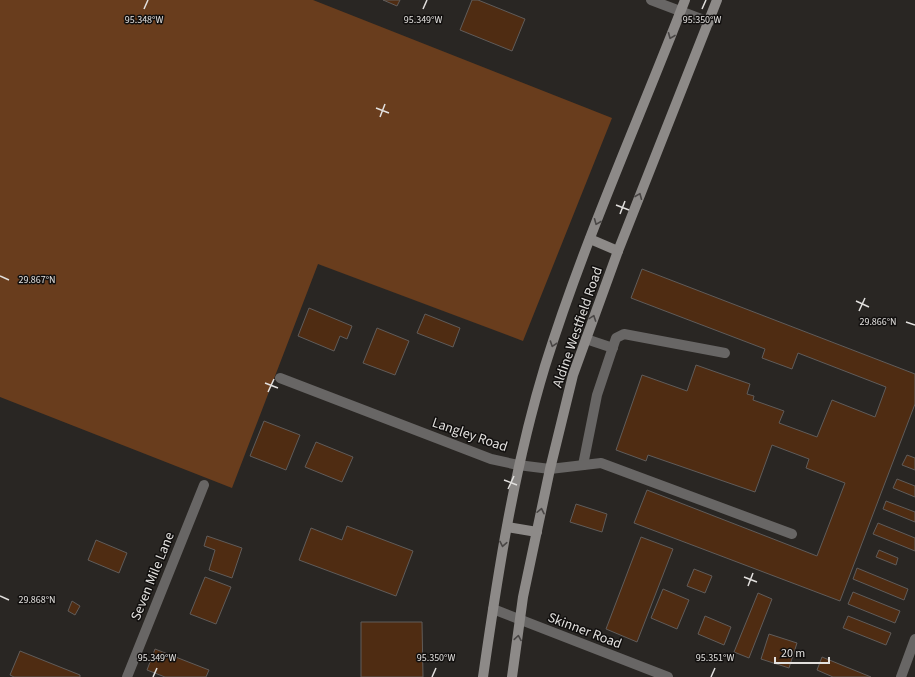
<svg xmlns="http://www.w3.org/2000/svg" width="915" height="677" font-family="'Source Sans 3',sans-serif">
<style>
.green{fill:#693d1d}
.building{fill:#4f2c12;stroke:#605c5a}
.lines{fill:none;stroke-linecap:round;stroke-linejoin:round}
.service{stroke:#686665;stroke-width:10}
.minor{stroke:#686665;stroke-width:10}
.secondary{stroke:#8d8a88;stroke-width:10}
.oneway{stroke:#494645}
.ticks{fill:none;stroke:#e2e0de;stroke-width:1.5}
.labels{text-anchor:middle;stroke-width:3;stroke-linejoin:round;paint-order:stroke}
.street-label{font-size:14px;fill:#e2e0de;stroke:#110f0e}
.ticks-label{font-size:10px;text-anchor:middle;fill:#e2e0de;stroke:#110f0e;stroke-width:3;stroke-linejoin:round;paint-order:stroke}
</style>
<rect width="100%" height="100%" fill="#292623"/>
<path class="green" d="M0,0H313L612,118L523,341L318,264L232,488L0,397Z"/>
<g class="building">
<path d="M383,0H400L397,6Z"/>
<path d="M472,0H478L525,19L512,51L460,30Z"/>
<path d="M642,269L915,374V404L840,601L634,523L647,490L817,556L845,483L806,468L809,459L772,445L755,492L648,455L646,461L616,450L642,375L687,391L696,365L750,384L747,394L754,396L753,400L784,411L779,423L817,437L832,400L875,417L886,387L798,353L792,369L762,358L765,349L631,298Z"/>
<path d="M309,308L352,326L347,339L340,336L334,351L298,336Z"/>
<path d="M425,314L460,328L453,347L417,333Z"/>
<path d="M377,328L409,341L395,375L363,363Z"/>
<path d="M264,421L300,435L286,470L250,456Z"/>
<path d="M316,442L353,457L342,482L305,467Z"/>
<path d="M907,455L915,458V470L902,465Z"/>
<path d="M897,479L915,486V497L893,488Z"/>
<path d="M886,501L915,512V522L883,509Z"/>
<path d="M576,504L607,514L602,532L570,522Z"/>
<path d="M878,523L915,538V551L873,534Z"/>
<path d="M347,526L413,551L396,596L299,560L311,528L342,540Z"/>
<path d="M207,536L242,548L232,578L209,570L215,550L204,546Z"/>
<path d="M641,537L673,549L637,642L606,629Z"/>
<path d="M96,540L127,553L119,573L88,560Z"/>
<path d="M879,550L898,558L896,565L876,557Z"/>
<path d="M857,568L908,589L904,600L853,579Z"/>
<path d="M694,569L712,576L705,593L687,586Z"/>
<path d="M205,577L231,587L216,624L190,614Z"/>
<path d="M663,589L689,600L677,629L651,618Z"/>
<path d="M853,592L900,611L895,623L848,604Z"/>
<path d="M758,593L772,599L749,658L734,652Z"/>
<path d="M72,601L80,606L75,615L68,611Z"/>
<path d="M705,616L731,627L724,645L698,634Z"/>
<path d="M848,616L891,633L886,645L843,628Z"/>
<path d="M361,622H422L423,677H361Z"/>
<path d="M769,634L797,643L789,668L761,659Z"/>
<path d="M155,649L209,670L206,677H165L147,670Z"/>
<path d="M20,651L80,675V677H14L10,675Z"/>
<path d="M822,657L871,677H833L817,670Z"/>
</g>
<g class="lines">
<g class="service">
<path d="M586,339L613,348"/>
<path d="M583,465L597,395L616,338L624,334L725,353"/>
<path d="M550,469L601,463L792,534"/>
<path d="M901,677L915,639"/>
</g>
<g class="minor">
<path d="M651,0L709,22"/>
<path d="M280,378L491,459L518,465L550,469"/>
<path d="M493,609L668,677"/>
<path d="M127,677L204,485"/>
</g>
<g class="secondary">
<path d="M590,239L618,251"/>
<path d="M507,527L537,532"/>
<path d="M483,677C498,572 514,468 545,366C584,241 638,122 685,0"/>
<path d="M512,677L523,597L550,469L573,375L618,251L717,0"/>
</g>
</g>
<defs><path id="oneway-chevron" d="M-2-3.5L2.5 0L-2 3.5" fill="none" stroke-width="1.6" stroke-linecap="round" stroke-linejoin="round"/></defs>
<g class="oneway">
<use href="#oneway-chevron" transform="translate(671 36) rotate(112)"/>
<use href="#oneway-chevron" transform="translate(639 196) rotate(-68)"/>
<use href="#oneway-chevron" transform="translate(597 222) rotate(112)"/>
<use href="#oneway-chevron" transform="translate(593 318) rotate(-70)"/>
<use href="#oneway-chevron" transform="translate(553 344) rotate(109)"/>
<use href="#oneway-chevron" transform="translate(541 511) rotate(-78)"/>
<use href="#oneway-chevron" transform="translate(503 544) rotate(101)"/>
<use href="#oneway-chevron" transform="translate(518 638) rotate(-81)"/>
</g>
<path class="ticks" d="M144,9L148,0M423,9L427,0M702,9L706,0M376,108L389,113M380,117L385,104M616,205L629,210M620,214L625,201M0,276L9,280M856,301L869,307M859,311L865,298M906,322L915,325M265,383L278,388M268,392L274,379M504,480L517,485M508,489L514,476M744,577L757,582M748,586L753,573M0,596L9,600M153,677L157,668M432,677L436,668M711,677L715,668"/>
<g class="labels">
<g class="street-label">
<text transform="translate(577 327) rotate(-71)" y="5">Aldine Westfield Road</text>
<text transform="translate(470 434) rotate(19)" y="5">Langley Road</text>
<text transform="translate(152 576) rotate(-68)" y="5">Seven Mile Lane</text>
<text transform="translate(585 630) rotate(21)" y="5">Skinner Road</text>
</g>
</g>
<g class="ticks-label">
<text x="423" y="23">95.349°W</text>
<text x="702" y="23">95.350°W</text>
<text x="144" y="23">95.348°W</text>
<text x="37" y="283">29.867°N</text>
<text x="878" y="325">29.866°N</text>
<text x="37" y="603">29.868°N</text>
<text x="157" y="661">95.349°W</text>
<text x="436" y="661">95.350°W</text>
<text x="715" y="661">95.351°W</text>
</g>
<path d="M775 657v6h54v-6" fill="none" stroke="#e2e0de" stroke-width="2"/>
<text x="781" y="657" font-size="12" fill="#e2e0de" stroke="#110f0e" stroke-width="3" paint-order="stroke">20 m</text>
</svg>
